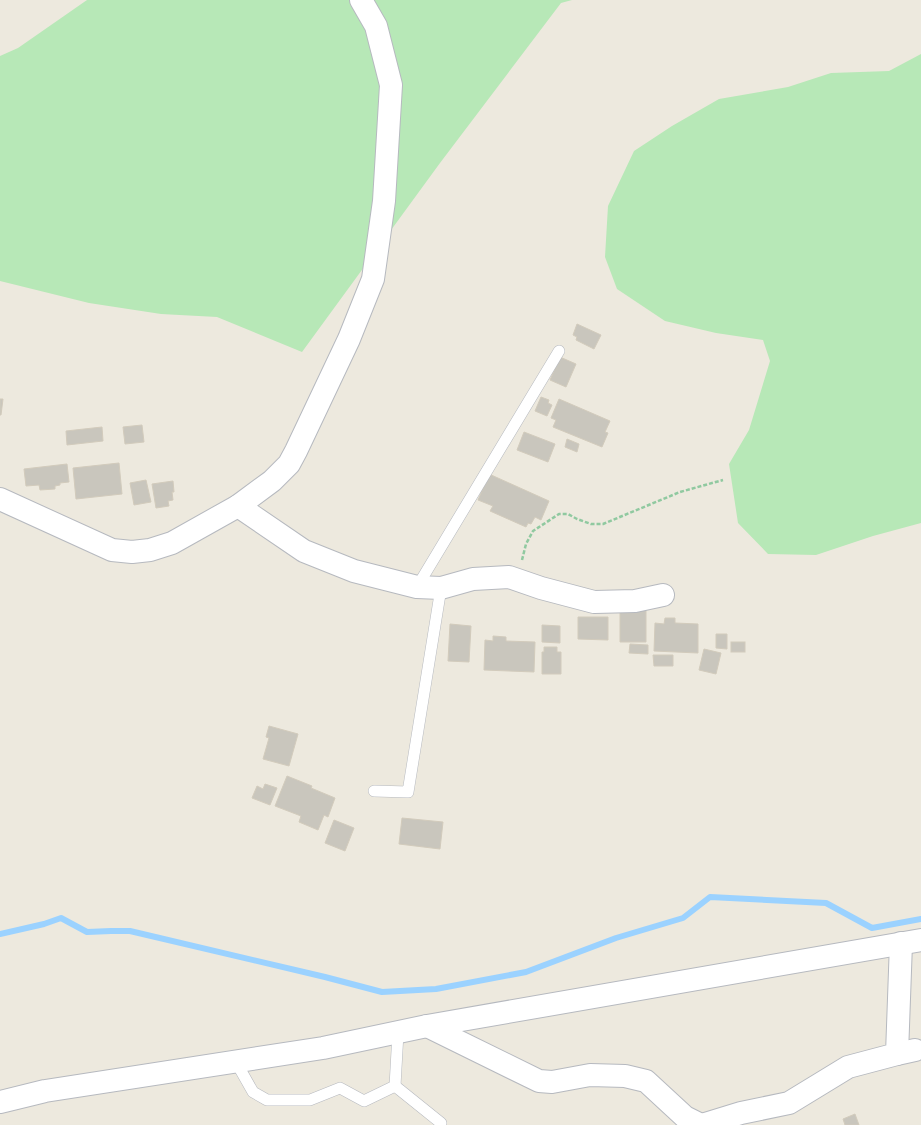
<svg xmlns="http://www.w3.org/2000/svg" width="921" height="1125" font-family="Quicksand,sans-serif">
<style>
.green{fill:#b7e8b7}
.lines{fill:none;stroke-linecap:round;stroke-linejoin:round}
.stream{stroke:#9bd2ff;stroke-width:6}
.building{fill:#c9c6bd;stroke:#d2cbbc}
.service-casing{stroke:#b6b9bf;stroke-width:12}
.minor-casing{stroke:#b6b9bf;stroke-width:24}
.path{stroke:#90c9a0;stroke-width:2.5;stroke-dasharray:4 2;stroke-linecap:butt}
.service{stroke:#fff;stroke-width:11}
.minor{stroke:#fff;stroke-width:22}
</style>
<rect width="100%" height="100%" fill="#ede9de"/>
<g class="green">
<path d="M87,0H572L561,3L440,163L302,352L217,317L161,314L89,303L0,281V56L18,48Z"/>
<path d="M921,54V523L873,536L816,555L768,554L738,523L729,464L749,430L770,361L763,340L716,333L665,321L617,289L605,257L608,206L634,151L672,126L719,99L788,87L831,73L889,71Z"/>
</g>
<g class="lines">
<path class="stream" d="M0,934L44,924L61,918L87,932L111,931H130L325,977L382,992L436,989L526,972L616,938L683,918L710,897L826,903L872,928L921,919"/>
</g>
<g class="building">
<path d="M577,324L601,335L594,349L576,340L577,337L573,335Z"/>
<path d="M560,357L576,364L566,387L550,380Z"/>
<path d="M541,397L549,400L548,403L552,405L547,416L535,411Z"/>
<path d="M0,399H3L1,415H0Z"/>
<path d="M559,399L610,421L605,432L608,433L602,447L553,427L556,420L551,418Z"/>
<path d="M142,425L144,442L125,444L123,427Z"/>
<path d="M102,427L103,441L67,445L66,431Z"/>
<path d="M524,432L555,444L548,462L517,450Z"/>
<path d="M567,439L579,444L577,452L565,447Z"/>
<path d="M119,463L122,494L76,499L73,468Z"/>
<path d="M67,464L69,482L60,483V485L55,486V489L40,490L39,485L26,486L24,469Z"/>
<path d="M489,474L549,501L541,520L535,517L531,524L528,523L526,527L490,511L493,506L478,500Z"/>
<path d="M146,480L151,502L134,505L130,483Z"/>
<path d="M173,481L174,492H172L173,500L168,501L169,506L156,508L152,484Z"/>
<path d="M620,609L646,610V642H620Z"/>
<path d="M578,617H608V640L578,639Z"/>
<path d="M665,618H675V623L698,624V653L654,651L655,623L664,624Z"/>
<path d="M450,624L471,626L469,662L448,661Z"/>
<path d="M542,625L560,626V643L542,642Z"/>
<path d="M716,634H727V649L716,648Z"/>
<path d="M493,636L506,637V641L535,642L534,672L484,670L485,640L493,641Z"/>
<rect x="731" y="642" width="14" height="10"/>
<path d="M630,644L648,645V654L629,653Z"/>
<path d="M544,647H557V652H561V674H542V652H544Z"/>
<path d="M704,649L721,653L716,674L699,670Z"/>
<path d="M653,655H673V666H654Z"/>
<path d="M269,726L298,734L289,766L263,759L269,738L266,737Z"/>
<path d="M287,776L312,786L311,788L335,798L328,817L324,815L318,830L299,822L301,816L275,806Z"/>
<path d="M265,784L277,788L270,805L252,798L257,786L263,789Z"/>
<path d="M402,818L443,822L440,849L399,844Z"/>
<path d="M334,820L354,828L345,851L325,843Z"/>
<path d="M855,1114L859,1125H845L843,1119Z"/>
</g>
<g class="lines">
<defs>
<g id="service">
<path d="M417,587L559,351"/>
<path d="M374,791L408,792L441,588"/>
<path d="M236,1062L253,1092L267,1100H310L340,1088L364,1101L395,1086L398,1033"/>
<path d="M395,1086L441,1123"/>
</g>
<g id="minor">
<path d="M0,499L112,550L132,552L150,550L172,543L238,506L272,481L289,464L296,451L349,339L373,279L384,201L391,85L376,26L361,0"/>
<path d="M238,506L304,551L354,571L417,587L441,588L473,579L509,577L541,588L594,602L635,601L663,595"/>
<path d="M427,1026L539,1081L552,1082L590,1075L625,1076L646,1081L685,1117L701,1125"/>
<path d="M897,1054L915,1050"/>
<path d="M0,1102L45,1091L323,1048L427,1026L921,940"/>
<path d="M702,1125L741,1113L789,1103L848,1067L897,1054L901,943"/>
</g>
</defs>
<use href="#service" class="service-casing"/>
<use href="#minor" class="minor-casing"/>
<path class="path" d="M522,560L526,544L533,531L559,514H568L577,519L591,524H603L680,492L723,480"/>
<use href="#service" class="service"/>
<use href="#minor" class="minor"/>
</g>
</svg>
